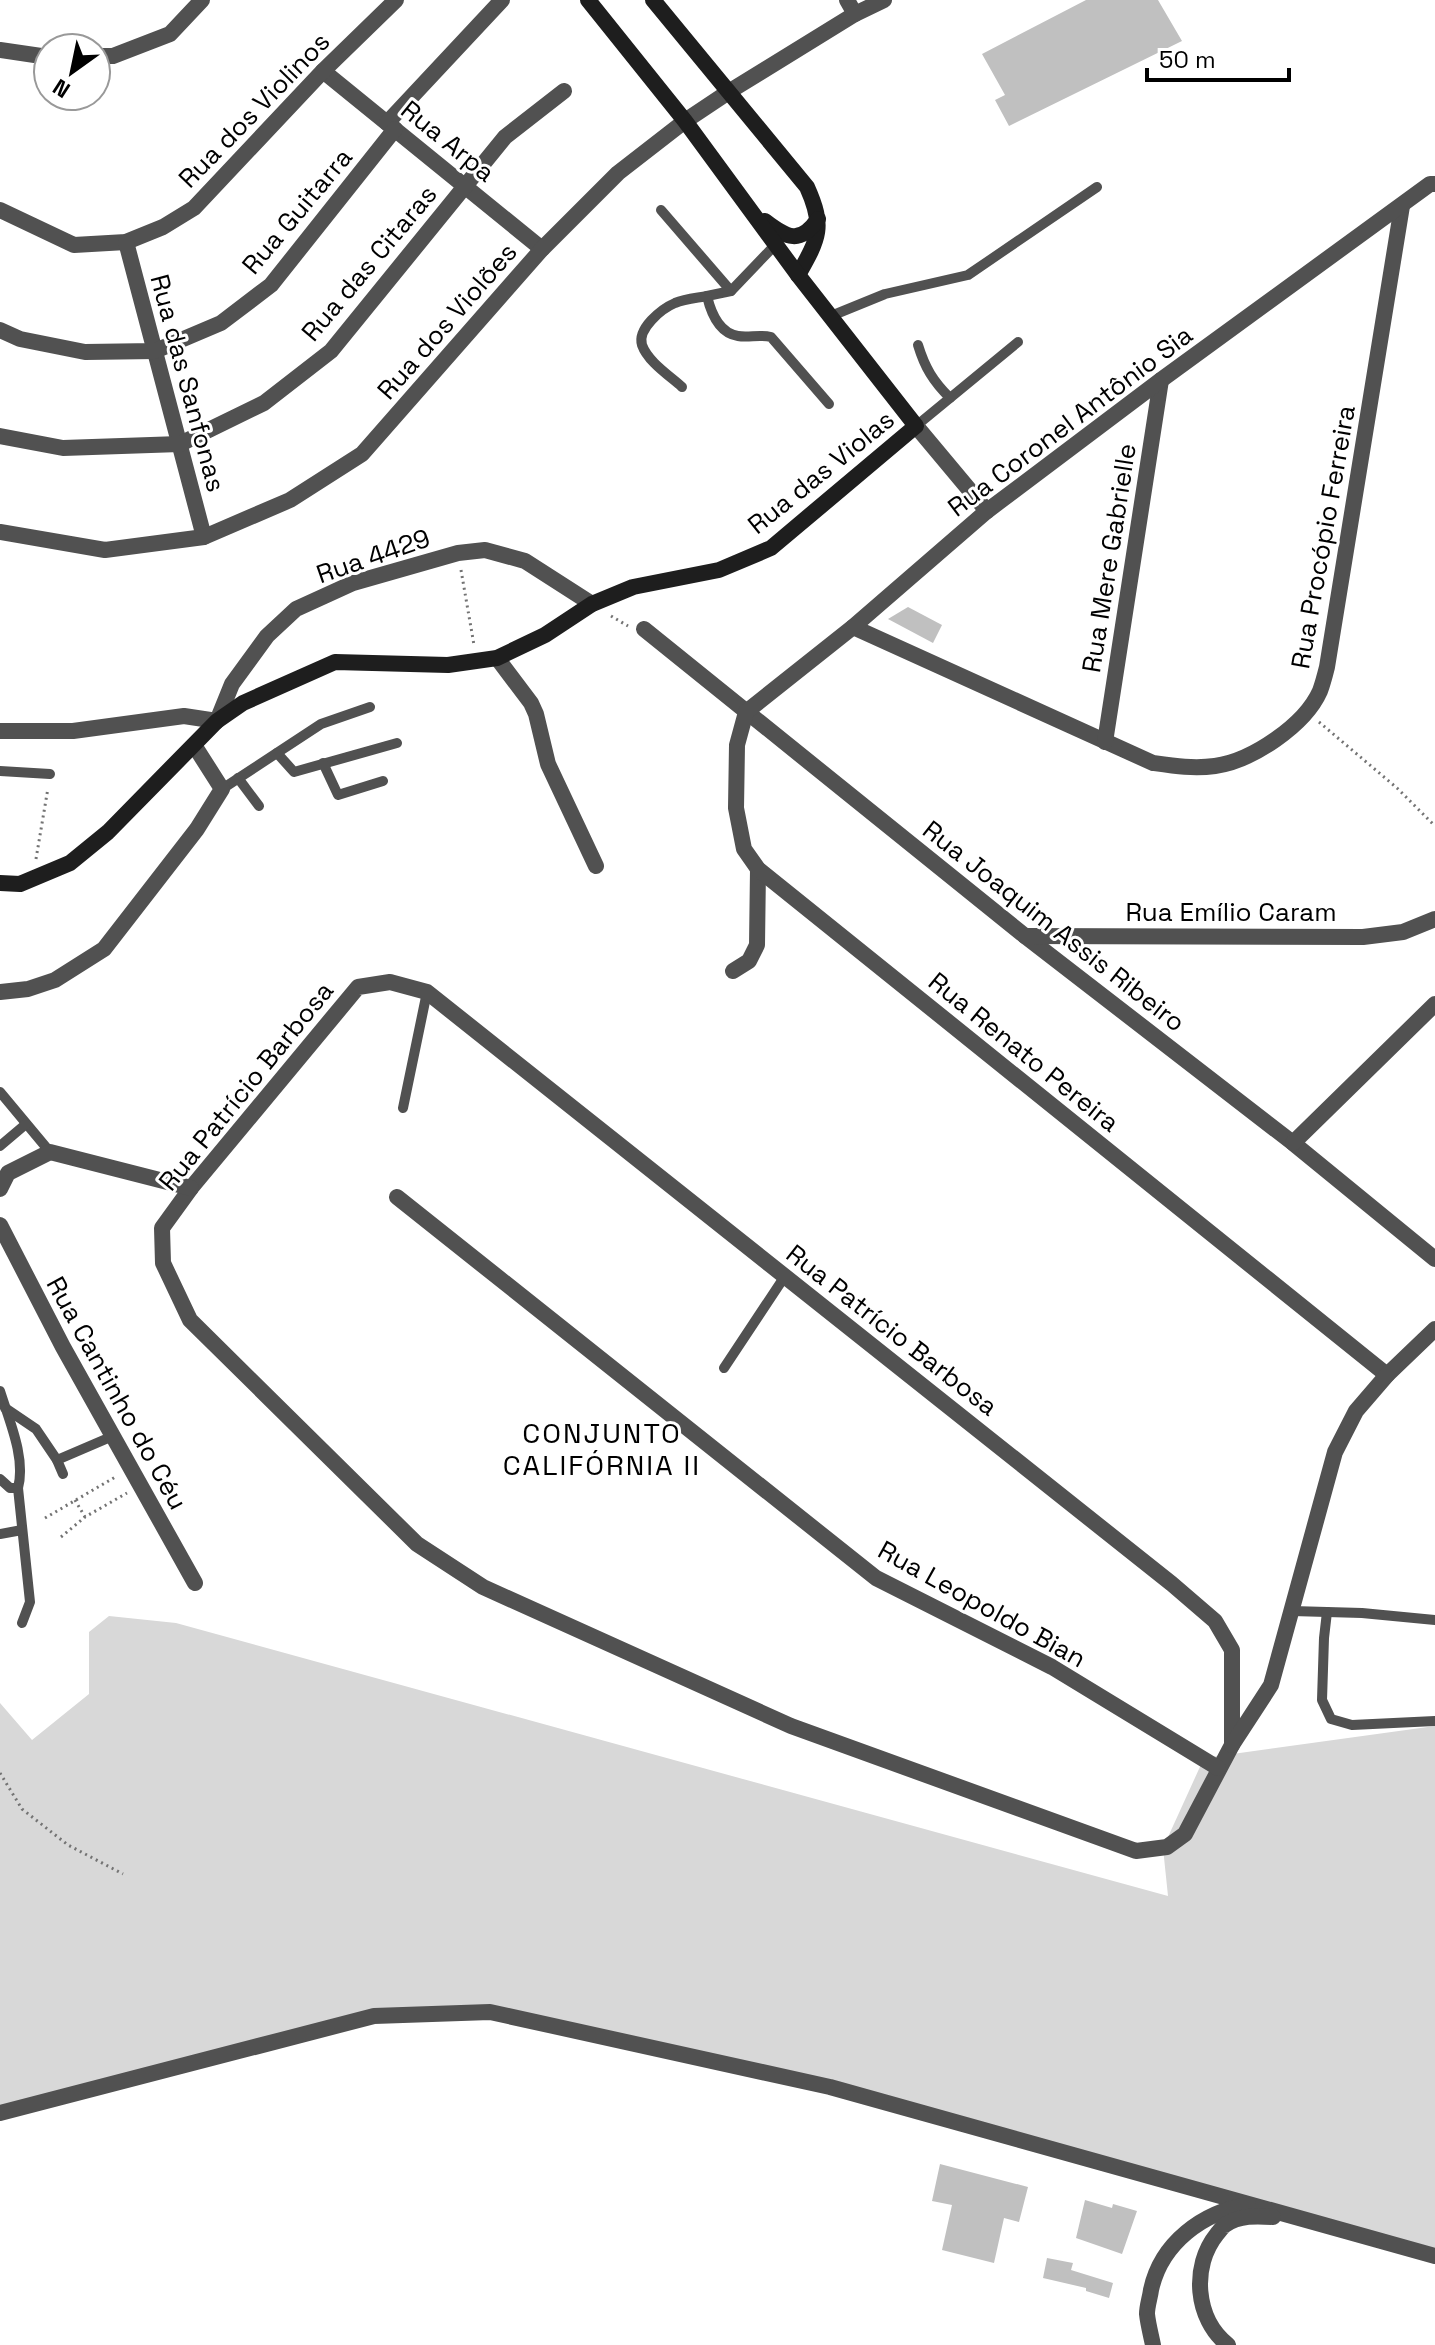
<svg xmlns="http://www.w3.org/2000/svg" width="1435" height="2345" font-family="'Space Grotesk',sans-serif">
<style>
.green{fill:#d8d8d8}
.building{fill:#c0c0c0}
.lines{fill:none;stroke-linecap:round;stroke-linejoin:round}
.path{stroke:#737373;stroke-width:3;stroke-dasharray:2 4;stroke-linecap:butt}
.lane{stroke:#515151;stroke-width:10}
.street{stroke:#515151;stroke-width:16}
.secondary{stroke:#1e1e1e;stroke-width:16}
.labels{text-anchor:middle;stroke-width:6;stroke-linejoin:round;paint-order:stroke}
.street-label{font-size:26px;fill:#000;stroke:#fff}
.neighbourhood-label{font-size:28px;letter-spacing:2px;fill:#000;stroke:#fff}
</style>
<rect width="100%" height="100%" fill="#fff"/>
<path class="green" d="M109,1616L176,1623L1168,1896L1163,1848L1204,1758L1435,1726V2254L831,2084L491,2010L375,2014L0,2112V1703L32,1740L89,1694V1632Z"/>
<g class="building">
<path d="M1086,0H1158L1182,41L1009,126L995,100L1005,95L982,54Z"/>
<path d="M908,607L942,625L933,643L888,619Z"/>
<path d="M940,2164L1028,2187L1019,2222L1004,2218L994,2263L942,2250L952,2205L932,2201Z"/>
<path d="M1085,2200L1112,2208L1113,2204L1137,2211L1122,2254L1076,2238Z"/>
<path d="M1047,2258L1073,2263L1071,2270L1113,2283L1109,2298L1086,2291V2288L1043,2278Z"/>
</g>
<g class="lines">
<g class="path">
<path d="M461,570L474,645"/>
<path d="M611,616L628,626"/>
<path d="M1319,722L1397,788L1435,826"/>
<path d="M36,859L48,788"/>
<path d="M75,1500L85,1517"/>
<path d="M45,1518L117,1476"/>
<path d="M61,1537L85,1517L127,1493"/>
<path d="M0,1773L22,1809L68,1845L123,1874"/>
</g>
<g class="lane">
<path d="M661,210L731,291"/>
<path d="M776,244L731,291L707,296C711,313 719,333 738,336C749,338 759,334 771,337L829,404"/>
<path d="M831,316L885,294L968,275L1097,187"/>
<path d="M918,345C925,368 933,381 950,398"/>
<path d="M682,387C670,376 648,362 642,345C637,329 661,309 675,303C685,299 697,298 707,296"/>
<path d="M916,426L1018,342"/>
<path d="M277,753L294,772L397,743"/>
<path d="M323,763L338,795L383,781"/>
<path d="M0,771L50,774"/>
<path d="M238,778L259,806"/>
<path d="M222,789L321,724L370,707"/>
<path d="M0,1092L50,1152"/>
<path d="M403,1108L427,992"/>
<path d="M0,1146L26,1124"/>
<path d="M724,1368L785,1276"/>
<path d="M0,1391C9,1420 26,1458 18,1488H10L0,1479"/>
<path d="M5,1408L36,1429L57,1460L63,1474"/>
<path d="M57,1460L113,1436"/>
<path d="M18,1488L30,1602L22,1623"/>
<path d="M0,1534L22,1530"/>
<path d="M1292,1611L1362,1613L1435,1620"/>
<path d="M1327,1612L1324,1638L1322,1700L1331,1719L1352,1725L1435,1721"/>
</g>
<g class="street">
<path d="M847,0L855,14"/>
<path d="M0,50L48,57"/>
<path d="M96,56H113L170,34L202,0"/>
<path d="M323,71L542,249"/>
<path d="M387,123L502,0"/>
<path d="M0,210L74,245L126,242L163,227L194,208L323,71L396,0"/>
<path d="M126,242L204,537"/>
<path d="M0,330L20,339L85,352L155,351L221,323L271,285L395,129"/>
<path d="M916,426L987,511"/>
<path d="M0,436L63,448L180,444L264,403L331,351L505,137L564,91"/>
<path d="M0,532L105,550L204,537L290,500L362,454L542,249L618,173L685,121L730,91L855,14L884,0"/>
<path d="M853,627L1153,763C1174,766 1194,769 1215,766C1252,761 1305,725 1320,691C1323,683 1325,675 1327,667L1402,206"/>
<path d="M644,629L1025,936L1293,1143L1435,1259"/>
<path d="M497,658L531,703L536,714L548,764L596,866"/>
<path d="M0,731H73L184,716L217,721L232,684L267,636L296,609L353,583L458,553L485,550L525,561L592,604"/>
<path d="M1105,742L1161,380"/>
<path d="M1025,936L1363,937L1403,932L1435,919"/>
<path d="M733,971L749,961L757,945L758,869"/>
<path d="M390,982L427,992L1172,1584L1215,1621L1232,1650V1745L1185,1834L1167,1847L1136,1851L791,1726L483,1587L417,1544L190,1320L163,1263L162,1228L191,1188L358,987Z"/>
<path d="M0,992L28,989L55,980L104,949L197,829L222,789L194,745"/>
<path d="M1293,1143L1435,1004"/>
<path d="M0,1189L8,1173L50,1152L191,1188"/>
<path d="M397,1197L876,1578L1052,1667L1218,1768"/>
<path d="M0,1225L63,1347L195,1583"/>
<path d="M1387,1375L758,869L744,849L736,808L737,745L746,712L853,627L987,511L1161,380L1430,184H1435"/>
<path d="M1232,1745L1271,1685L1335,1452L1356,1411L1387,1375L1435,1329"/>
<path d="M0,2113L374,2016L490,2012L830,2087L1435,2256"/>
<path d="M1153,2345C1151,2335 1148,2324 1147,2314C1147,2306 1150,2298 1151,2290C1161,2243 1203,2212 1248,2205"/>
<path d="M1228,2345C1195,2319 1191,2266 1217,2234C1218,2233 1224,2225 1225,2225C1239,2215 1257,2216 1273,2217"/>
</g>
<g class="secondary">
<path d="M653,0L807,187C825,227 819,238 798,275"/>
<path d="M765,221C787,238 800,245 818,219"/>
<path d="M0,883L20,884L70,863L108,832L217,721L243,703L335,662L448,665L497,658L545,635L592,604L633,587L719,570L771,548L916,426L798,275L685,121L588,0"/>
</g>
</g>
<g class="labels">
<g class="street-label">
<text transform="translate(254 110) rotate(-46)" y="9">Rua dos Violinos</text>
<text transform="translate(448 141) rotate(39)" y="9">Rua Arpa</text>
<text transform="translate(297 211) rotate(-50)" y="9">Rua Guitarra</text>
<text transform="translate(369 263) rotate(-50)" y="9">Rua das Citaras</text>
<text transform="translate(447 321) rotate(-49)" y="9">Rua dos Violões</text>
<text transform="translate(188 383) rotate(75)" y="9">Rua das Sanfonas</text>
<text transform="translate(1070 421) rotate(-37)" y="9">Rua Coronel Antônio Sia</text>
<text transform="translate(821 472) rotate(-39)" y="9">Rua das Violas</text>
<text transform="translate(1323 537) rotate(-80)" y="9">Rua Procópio Ferreira</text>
<text transform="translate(373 556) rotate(-19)" y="9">Rua 4429</text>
<text transform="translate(1109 558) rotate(-81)" y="9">Rua Mere Gabrielle</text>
<text x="1231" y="921">Rua Emílio Caram</text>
<text transform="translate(1054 926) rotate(38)" y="9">Rua Joaquim Assis Ribeiro</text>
<text transform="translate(1024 1052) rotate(39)" y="9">Rua Renato Pereira</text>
<text transform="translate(246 1086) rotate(-51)" y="9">Rua Patrício Barbosa</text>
<text transform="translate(892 1330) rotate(38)" y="9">Rua Patrício Barbosa</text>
<text transform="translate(117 1393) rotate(61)" y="9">Rua Cantinho do Céu</text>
<text transform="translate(982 1604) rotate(29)" y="9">Rua Leopoldo Bian</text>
</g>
<g class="neighbourhood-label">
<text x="602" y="1443">CONJUNTO<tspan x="602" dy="32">CALIFÓRNIA II</tspan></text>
</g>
</g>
<g transform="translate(72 72) rotate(213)"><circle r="38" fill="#ffffff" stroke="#999999" stroke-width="2"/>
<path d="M0-6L14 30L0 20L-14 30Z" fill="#000000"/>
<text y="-12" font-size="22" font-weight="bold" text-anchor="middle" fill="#000000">N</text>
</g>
<path d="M1147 68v12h142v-12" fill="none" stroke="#000000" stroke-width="4"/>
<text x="1159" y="68" font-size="24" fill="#000000" stroke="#ffffff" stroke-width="6" paint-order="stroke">50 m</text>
</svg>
